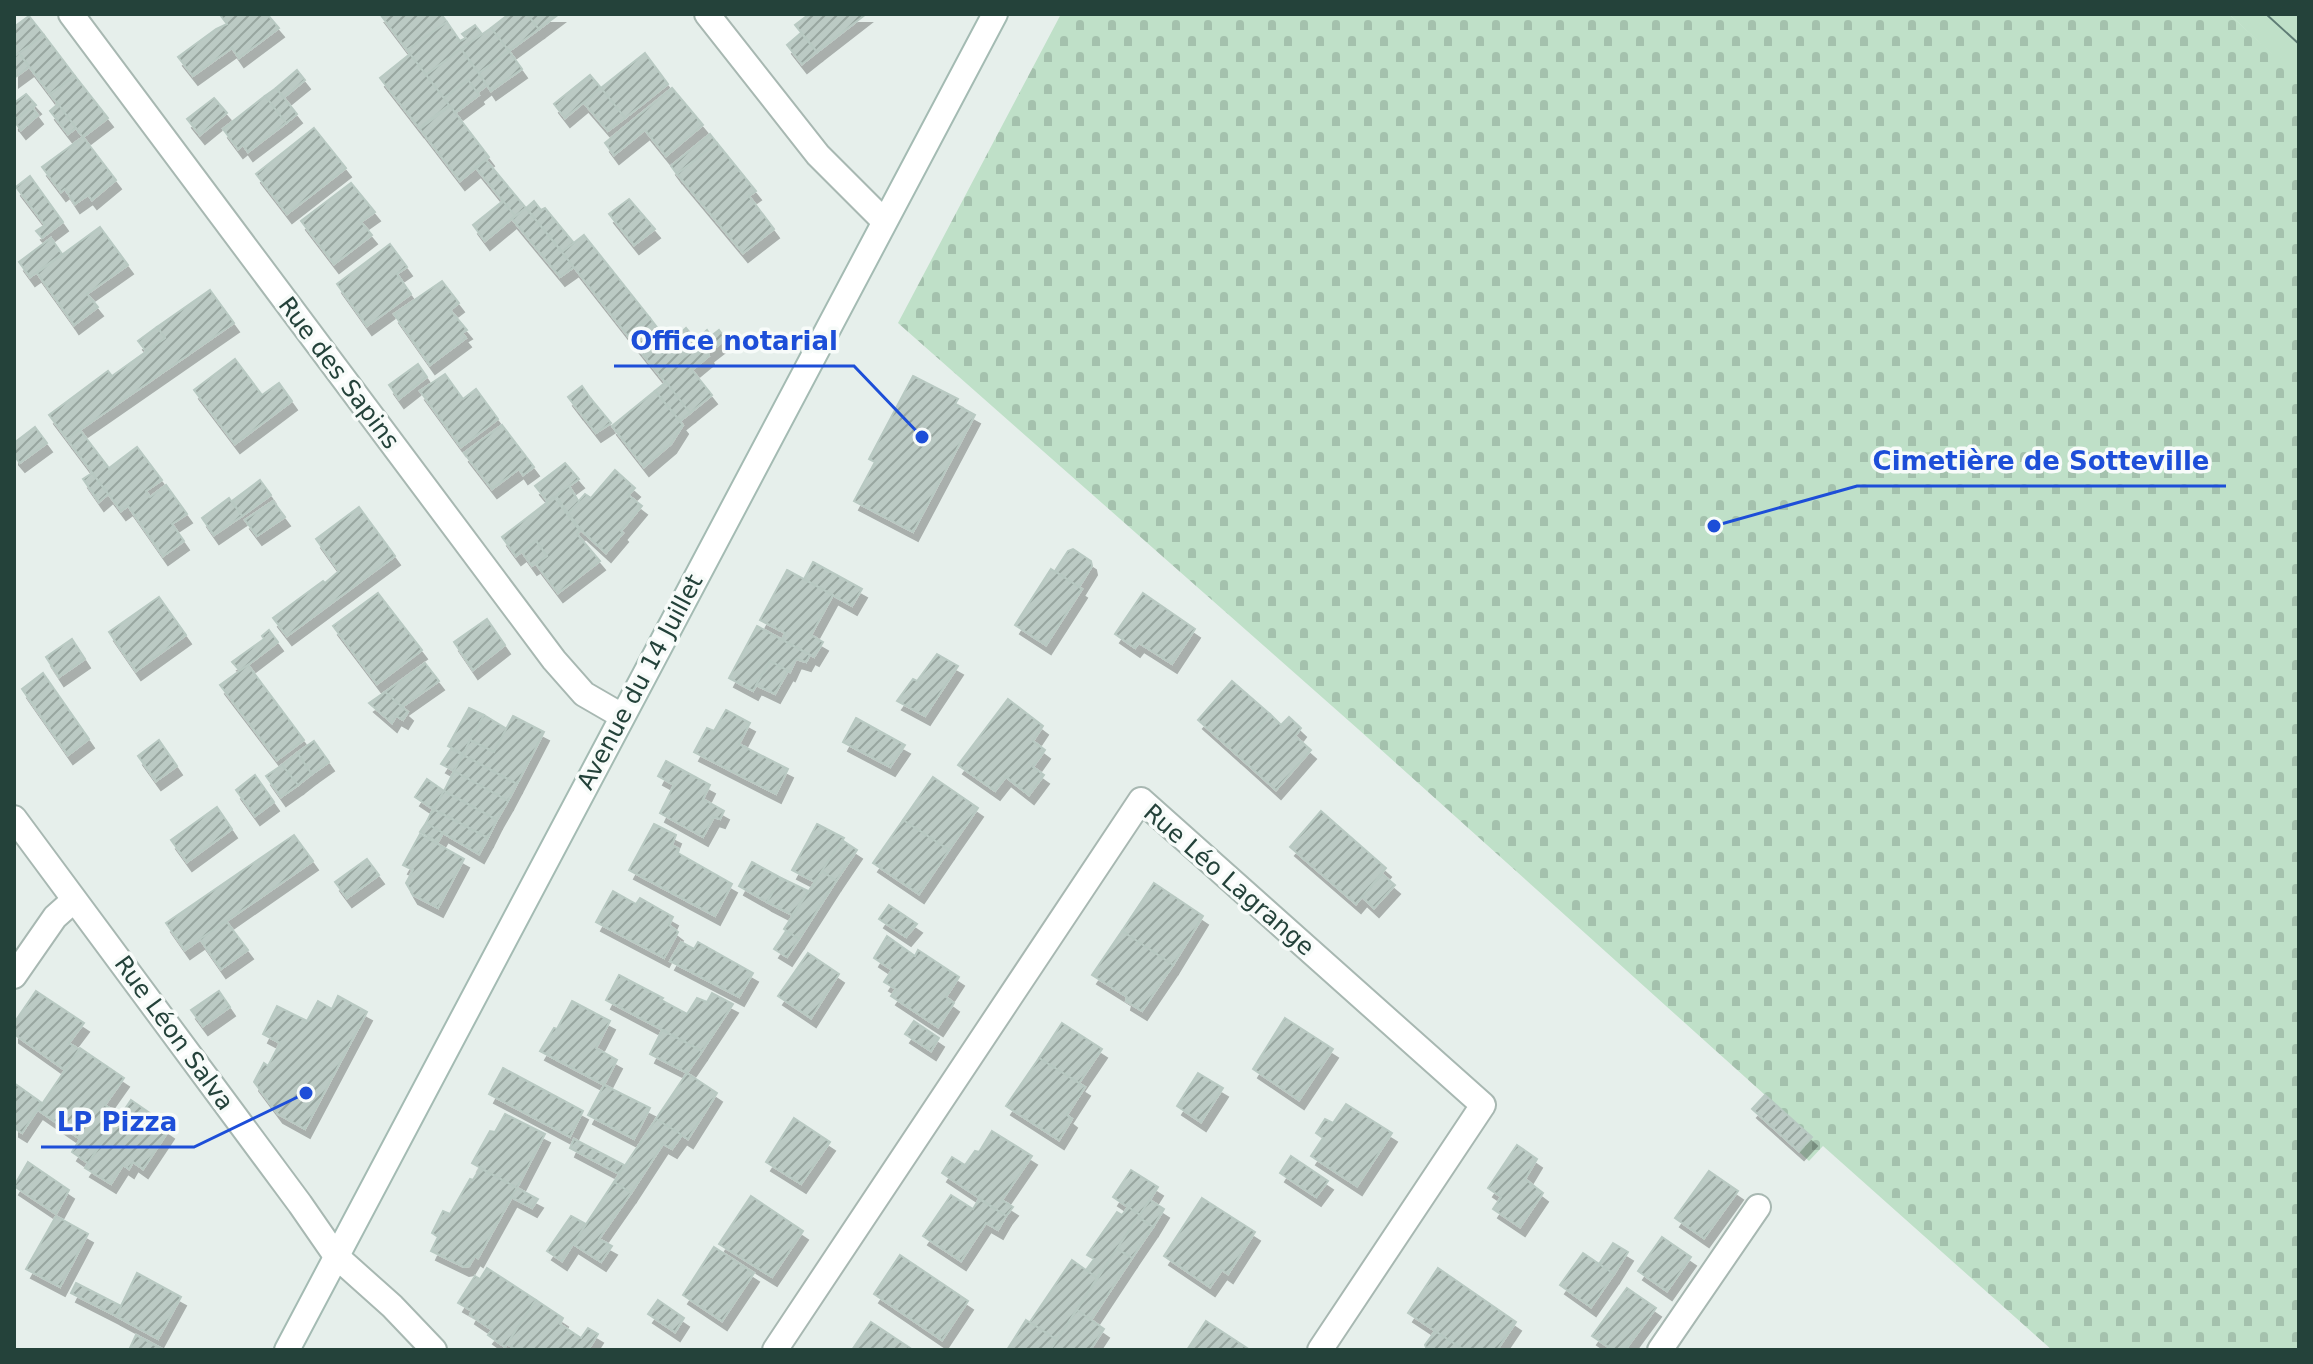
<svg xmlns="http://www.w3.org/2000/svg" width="2313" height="1364" font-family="'DejaVu Sans',sans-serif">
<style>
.grass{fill:#bfe0c8}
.cemetery{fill:url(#cemetery-stones)}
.building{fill:url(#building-hatch);stroke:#b8c9c2;stroke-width:2;filter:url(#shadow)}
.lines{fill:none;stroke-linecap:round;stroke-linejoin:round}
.minor-casing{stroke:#a8b8b2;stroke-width:28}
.tertiary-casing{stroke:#a8b8b2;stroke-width:28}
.secondary-casing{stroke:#a4bbb3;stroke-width:28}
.minor{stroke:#fff;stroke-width:24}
.tertiary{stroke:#fff;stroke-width:24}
.secondary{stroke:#fff;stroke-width:24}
.tram{stroke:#5f7d75;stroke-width:2}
.labels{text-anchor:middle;stroke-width:7;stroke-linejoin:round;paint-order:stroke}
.street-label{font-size:24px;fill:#24423a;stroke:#f7fbf9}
.leader{fill:none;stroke:#1d4ed8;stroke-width:3}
.callout-dot{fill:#1d4ed8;stroke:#f7fbf9;stroke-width:3}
.callout-label{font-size:26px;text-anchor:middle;font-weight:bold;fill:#1d4ed8;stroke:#f7fbf9;stroke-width:7;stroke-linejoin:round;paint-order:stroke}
</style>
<defs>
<pattern id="cemetery-stones" width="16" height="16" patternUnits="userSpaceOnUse" patternTransform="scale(2)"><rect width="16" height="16" fill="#bfe0c8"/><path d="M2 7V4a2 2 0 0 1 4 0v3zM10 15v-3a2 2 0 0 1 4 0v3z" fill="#a4c1ad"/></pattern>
<pattern id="building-hatch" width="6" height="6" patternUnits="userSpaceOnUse" patternTransform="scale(2)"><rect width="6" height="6" fill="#bbcac4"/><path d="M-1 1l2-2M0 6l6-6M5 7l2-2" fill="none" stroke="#98a6a0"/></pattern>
<filter id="shadow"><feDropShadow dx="5" dy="9" stdDeviation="0" flood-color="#0004"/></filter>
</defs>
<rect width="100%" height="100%" fill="#e6efeb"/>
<path class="grass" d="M2229,14H2299V78L2290,71Z"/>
<path class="cemetery" d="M1061,14H2229L2299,78V1350H2052L1823,1146L1809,1161L1752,1109L1765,1095L1358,729L898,323Z"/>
<g class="building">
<path d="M224,14H267L279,28L239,58L232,48L193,76L178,57L216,29L227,24L221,16Z"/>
<path d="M380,14H441L447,22L407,50Z"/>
<path d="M509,14H527L539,29L509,51L491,28Z"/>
<path d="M527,14H559L539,29Z"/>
<path d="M807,14H866L817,52L795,25L808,15Z"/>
<path d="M29,16L44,35L14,57V27Z"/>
<path d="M447,22L460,41L466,38L462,34L475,25L482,34L426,75L407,50Z"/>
<path d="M491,28L509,51L479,73L461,49Z"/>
<path d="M801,33L817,52L802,64L787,45Z"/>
<path d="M44,35L75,76L50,94L19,53Z"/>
<path d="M461,49L487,85L477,93L468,80L444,98L426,75Z"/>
<path d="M509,51L522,69L491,91L479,73Z"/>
<path d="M19,53L29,67L14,78V57Z"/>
<path d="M645,53L668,84L625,118L601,88Z"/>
<path d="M410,54L449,105L419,128L380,78Z"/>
<path d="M297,70L305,80L283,98L276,88Z"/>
<path d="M590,75L601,88L565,118L554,104Z"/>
<path d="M75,76L108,118L83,137L50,94Z"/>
<path d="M468,80L479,95L455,113L444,98Z"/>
<path d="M276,88L297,114L286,123L265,96Z"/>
<path d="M601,88L625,118L608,131L584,103Z"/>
<path d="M672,88L703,125L666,156L645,130L614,155L605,143Z"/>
<path d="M26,94L36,105L14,121V103Z"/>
<path d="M265,96L286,123L248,152L243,145L238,149L223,129Z"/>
<path d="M214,98L227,113L200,135L187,119Z"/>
<path d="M58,104L76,128L68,134L50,111Z"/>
<path d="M450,106L489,157L460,181L420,129Z"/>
<path d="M32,107L38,115L21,130L14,121Z"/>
<path d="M314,128L346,168L287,214L256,174Z"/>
<path d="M710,134L717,143L677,174L671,166Z"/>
<path d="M83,137L116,180L92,200L88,195L75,204L65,189L61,192L42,167Z"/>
<path d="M717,143L756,191L749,196L774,229L743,253L677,174Z"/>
<path d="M486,160L526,208L515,216L476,168Z"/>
<path d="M30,176L63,222L42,238L36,231L45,225L16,187Z"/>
<path d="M351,183L375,212L361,222L372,235L334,264L301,221Z"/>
<path d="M629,199L655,229L634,245L609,214Z"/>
<path d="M503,201L515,216L485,241L473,225Z"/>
<path d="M534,201L541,210L545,208L574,243L562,252L526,208Z"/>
<path d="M526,208L574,267L560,277L512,219Z"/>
<path d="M100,227L128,265L87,294L93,301L70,319L37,273Z"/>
<path d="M584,235L650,318L628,336L562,252Z"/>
<path d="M51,238L62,254L30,277L19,262Z"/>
<path d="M390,244L407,267L397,274L411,294L367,326L337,284Z"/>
<path d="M442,281L459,303L450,310L467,330L462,333L466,338L430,365L394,314Z"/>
<path d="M210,290L234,323L67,439L49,415L108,371L112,376L165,338L157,327Z"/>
<path d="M93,301L98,307L74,325L70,319Z"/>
<path d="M650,318L669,343L686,328L696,340L707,330L711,336L660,376L628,336Z"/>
<path d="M157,327L165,338L146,351L138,341Z"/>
<path d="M719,330L726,339L708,353L709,356L692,370L712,395L690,413L660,376Z"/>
<path d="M235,359L262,395L279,383L292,401L235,444L194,390Z"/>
<path d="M418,364L427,377L399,399L389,385Z"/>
<path d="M445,374L463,399L476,389L498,419L461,447L420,391Z"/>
<path d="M913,376L958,399L955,404L975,415L913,532L854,501L875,462L869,459Z"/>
<path d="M666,382L690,413L680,421L655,391Z"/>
<path d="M582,386L591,399L578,410L568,397Z"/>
<path d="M655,391L683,425L671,444L644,467L612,426Z"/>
<path d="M591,399L611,423L596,433L578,410Z"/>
<path d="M502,425L534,467L523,475L519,469L492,489L464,453Z"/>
<path d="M35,427L47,443L20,463L14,456V443Z"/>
<path d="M80,430L109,468L137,447L162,480L146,491L150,497L166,485L187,514L172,524L184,541L163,556L128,506L121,511L67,439Z"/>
<path d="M565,463L579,479L548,502L535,486Z"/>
<path d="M615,470L635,488L628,495L642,506L621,531L623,533L606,553L582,531L568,513L585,494L591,498Z"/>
<path d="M92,473L108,494L99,502L83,479Z"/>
<path d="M260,480L271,495L242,516L232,501Z"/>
<path d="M569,486L579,502L568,513L556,496Z"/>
<path d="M554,497L580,531L577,534L600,561L558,593L536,564L547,556L536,541L516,556L502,537Z"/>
<path d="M229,498L242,516L214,535L202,518Z"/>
<path d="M273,501L285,517L257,536L245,520Z"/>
<path d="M359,507L395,556L287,636L273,618L323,581L325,583L339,571L316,539Z"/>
<path d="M536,541L547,556L532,566L522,552Z"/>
<path d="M1073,549L1091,561L1092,566L1079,587L1055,571L1068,551Z"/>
<path d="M813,562L862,589L852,606L804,579Z"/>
<path d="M1051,569L1082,589L1046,645L1015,625Z"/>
<path d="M787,570L833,595L811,635L823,642L814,657L782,640L785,633L760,620Z"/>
<path d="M378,593L422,650L377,684L333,626Z"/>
<path d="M1143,593L1195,629L1172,664L1139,643L1135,648L1115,634Z"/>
<path d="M159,597L186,635L136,671L109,632Z"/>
<path d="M487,619L505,645L473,670L454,642Z"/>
<path d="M757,626L810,655L806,662L796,659L790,672L770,661L753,691L729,678Z"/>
<path d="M269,630L278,642L240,671L232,662L264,639L262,636Z"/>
<path d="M72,639L85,659L59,677L46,657Z"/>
<path d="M937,654L958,666L925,716L897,701L913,679L917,681Z"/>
<path d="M770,661L788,671L775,694L756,685Z"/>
<path d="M425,663L439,681L402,707L385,692Z"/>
<path d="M248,665L304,740L277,760L220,685Z"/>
<path d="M43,673L89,739L68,755L22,689Z"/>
<path d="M1232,681L1270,714L1236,754L1198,720Z"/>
<path d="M385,692L408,712L403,720L396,716L392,723L369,703Z"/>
<path d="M1008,699L1043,726L1033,741L1045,750L1033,767L1044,775L1029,795L1006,777L995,791L958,765Z"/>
<path d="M469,708L484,715L463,754L448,746Z"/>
<path d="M726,710L750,723L739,744L788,769L776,794L694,752L707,728L714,731Z"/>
<path d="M1270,714L1281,725L1289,717L1301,728L1295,736L1311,750L1276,790L1236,754Z"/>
<path d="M484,715L507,729L494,752L470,740Z"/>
<path d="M513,716L544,732L517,784L463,755L470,740L494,752Z"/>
<path d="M856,718L905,745L890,767L843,742Z"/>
<path d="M159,740L177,766L156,781L138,756Z"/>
<path d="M314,741L329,762L312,774L297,753Z"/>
<path d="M451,749L463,755L454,771L441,764Z"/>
<path d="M297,753L312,774L298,785L282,765Z"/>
<path d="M463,755L517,784L508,801L454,771Z"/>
<path d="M666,761L710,785L703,799L724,811L720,819L714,817L703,837L660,813L674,785L658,776Z"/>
<path d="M282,765L298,785L281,797L266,776Z"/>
<path d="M454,771L508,801L497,820L444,791Z"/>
<path d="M255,775L274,802L255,816L236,790Z"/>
<path d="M933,777L978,808L949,850L903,820Z"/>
<path d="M427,779L444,791L433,809L415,797Z"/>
<path d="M444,791L497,820L488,838L433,809Z"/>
<path d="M217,807L232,829L187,862L171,840Z"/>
<path d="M433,809L488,838L479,854L426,823Z"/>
<path d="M1321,811L1386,868L1356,904L1290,847Z"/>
<path d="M903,820L949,850L919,894L873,863Z"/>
<path d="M426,823L443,833L438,842L420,832Z"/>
<path d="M654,824L676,835L672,845L679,849L678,853L732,884L715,916L629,870Z"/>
<path d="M817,824L844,838L815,882L792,870Z"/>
<path d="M420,834L464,859L438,908L413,895L406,883L413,870L403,865Z"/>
<path d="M294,835L313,861L185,950L166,923Z"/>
<path d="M842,840L857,850L836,881L822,871Z"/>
<path d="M367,859L379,875L347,898L335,882Z"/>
<path d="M752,862L781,878L767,902L739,886Z"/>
<path d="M822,871L836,881L799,939L784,929Z"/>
<path d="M1382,874L1395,885L1374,908L1362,897Z"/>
<path d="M781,878L808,891L792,915L767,902Z"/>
<path d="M1154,883L1203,916L1173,965L1122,931Z"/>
<path d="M613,891L636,904L640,898L673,917L669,925L678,932L664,958L596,922Z"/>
<path d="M889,905L917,924L906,937L879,919Z"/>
<path d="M226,921L248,950L221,969L200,939Z"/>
<path d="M786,931L799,939L787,957L774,949Z"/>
<path d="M1122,931L1173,965L1142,1011L1126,1001L1127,997L1092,975Z"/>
<path d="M887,936L915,956L918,950L959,977L946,997L954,1003L938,1027L891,996L896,989L884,982L892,970L874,958Z"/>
<path d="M681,942L694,949L698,942L753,973L739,997L670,961Z"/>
<path d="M808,953L839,974L811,1018L778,996Z"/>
<path d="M619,975L663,998L661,1000L687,1014L697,998L707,1002L712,993L733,1004L702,1051L606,1000Z"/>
<path d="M36,991L84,1023L69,1043L80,1050L65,1070L14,1034V1023Z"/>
<path d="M219,991L230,1007L203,1026L191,1010Z"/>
<path d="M338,996L367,1012L305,1129L278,1114L254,1082L264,1063L268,1066L280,1043L263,1034L277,1006L307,1021L318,1001L332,1009Z"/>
<path d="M572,1001L610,1021L596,1048L617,1060L604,1085L540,1051L554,1028L557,1029Z"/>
<path d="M1285,1018L1333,1049L1299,1100L1253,1069Z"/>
<path d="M914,1021L939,1038L931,1051L905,1034Z"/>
<path d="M1062,1023L1102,1049L1079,1083L1039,1058Z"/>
<path d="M662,1030L702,1051L687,1073L650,1054Z"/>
<path d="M80,1048L124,1078L105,1105L120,1115L88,1163L72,1152L80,1139L38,1110Z"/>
<path d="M1039,1058L1085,1087L1067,1115L1072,1119L1059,1140L1006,1106Z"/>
<path d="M503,1068L583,1111L570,1137L489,1094Z"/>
<path d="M687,1073L717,1093L688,1139L656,1119Z"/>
<path d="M1198,1073L1223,1088L1201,1122L1177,1106Z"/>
<path d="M14,1083L42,1103L22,1133L14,1128Z"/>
<path d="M604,1085L650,1108L634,1139L588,1115Z"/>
<path d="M1765,1095L1812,1137L1799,1151L1752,1109Z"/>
<path d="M131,1100L154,1116L153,1119L169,1130L143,1169L133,1162L129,1169L123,1165L111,1184L85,1168Z"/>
<path d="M1346,1104L1392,1133L1357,1186L1311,1156L1323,1138L1316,1133L1325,1119L1333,1123Z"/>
<path d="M505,1114L545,1134L517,1188L472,1163L490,1131L495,1132Z"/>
<path d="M794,1118L830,1142L801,1184L766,1162Z"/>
<path d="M656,1119L682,1135L672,1149L663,1144L631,1193L614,1182Z"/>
<path d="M992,1131L1032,1156L1002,1200L1013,1207L1006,1216L942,1173L952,1157L965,1165L975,1151L979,1152Z"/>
<path d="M574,1139L624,1165L619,1174L570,1148Z"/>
<path d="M1517,1145L1537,1159L1525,1179L1543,1193L1520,1227L1493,1209L1501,1197L1488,1188Z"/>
<path d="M1291,1156L1328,1181L1316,1197L1280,1173Z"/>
<path d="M28,1162L69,1190L56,1214L14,1186Z"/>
<path d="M480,1168L517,1188L478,1258L475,1256L469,1266L464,1267L431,1251L438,1237L432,1233L443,1211L450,1214L470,1179L473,1180Z"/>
<path d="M1131,1170L1158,1187L1140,1215L1113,1197Z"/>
<path d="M1709,1171L1738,1191L1704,1238L1675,1218Z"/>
<path d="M614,1182L631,1193L599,1239L612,1246L601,1262L573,1244Z"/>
<path d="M517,1188L538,1199L532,1208L511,1197Z"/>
<path d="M951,1195L973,1209L979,1199L1006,1216L998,1230L986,1223L961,1261L923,1236Z"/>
<path d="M751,1196L803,1231L772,1277L719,1244Z"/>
<path d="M1202,1198L1255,1232L1228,1274L1222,1270L1210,1287L1164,1256Z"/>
<path d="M1150,1200L1164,1209L1153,1227L1138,1217Z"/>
<path d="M1128,1207L1140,1215L1097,1278L1086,1270L1094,1259L1087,1255L1117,1212L1122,1215Z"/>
<path d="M56,1216L88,1234L60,1287L26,1269Z"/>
<path d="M571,1216L586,1224L562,1261L547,1251Z"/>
<path d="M1138,1217L1153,1227L1132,1258L1117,1249Z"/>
<path d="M1662,1237L1691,1257L1667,1291L1638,1271Z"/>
<path d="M1613,1243L1628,1252L1614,1274L1599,1264Z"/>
<path d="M714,1247L754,1273L722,1321L683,1295Z"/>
<path d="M1117,1249L1132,1258L1091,1320L1077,1310Z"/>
<path d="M1583,1253L1614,1274L1591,1307L1560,1285Z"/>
<path d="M900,1255L968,1301L942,1340L874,1294Z"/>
<path d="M1072,1260L1097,1278L1057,1340L1030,1322Z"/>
<path d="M487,1268L536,1300L505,1347L488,1335L492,1330L470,1315L472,1311L458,1303L475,1276L480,1279Z"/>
<path d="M1438,1268L1516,1322L1497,1350H1464L1408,1313Z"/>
<path d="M137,1273L181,1297L158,1339L116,1316Z"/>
<path d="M76,1283L121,1306L116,1316L71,1293Z"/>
<path d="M1627,1288L1656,1308L1625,1350H1613L1592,1336Z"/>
<path d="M536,1300L563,1318L560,1324L581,1338L588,1328L598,1334L588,1350H517L507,1344Z"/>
<path d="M658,1300L684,1318L675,1332L648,1314Z"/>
<path d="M1077,1310L1104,1329L1090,1350H1050Z"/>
<path d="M1026,1320L1057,1340L1050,1350H1007Z"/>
<path d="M1206,1321L1250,1350H1187Z"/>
<path d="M871,1322L913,1350H852Z"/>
<path d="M1435,1331L1464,1350H1427L1425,1345Z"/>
<path d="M136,1335L164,1350H129Z"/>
</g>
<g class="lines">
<defs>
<g id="minor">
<path d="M71,14L554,660L584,694L622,716"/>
<path d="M707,14L818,155L884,221"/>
<path d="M14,976L55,917L74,900"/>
<path d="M775,1350L1141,800L1483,1105L1320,1350"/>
<path d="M1660,1350L1758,1207"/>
</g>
<path id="tertiary" d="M14,818L300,1204L336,1256L392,1306L434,1350"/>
<path id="secondary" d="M287,1350L995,14"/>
</defs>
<use href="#minor" class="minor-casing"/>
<use href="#tertiary" class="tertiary-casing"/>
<use href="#secondary" class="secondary-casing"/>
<use href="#minor" class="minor"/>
<use href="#tertiary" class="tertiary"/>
<use href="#secondary" class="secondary"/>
<g class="tram">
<path d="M2266,14L2299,44"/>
<path d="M2296,14L2299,16"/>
</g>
</g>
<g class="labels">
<g class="street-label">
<text transform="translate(339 373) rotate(53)" y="8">Rue des Sapins</text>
<text transform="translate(640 682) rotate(-62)" y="8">Avenue du 14 Juillet</text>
<text transform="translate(1229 880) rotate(41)" y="8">Rue Léo Lagrange</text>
<text transform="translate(174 1033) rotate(54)" y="8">Rue Léon Salva</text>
</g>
</g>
<path class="leader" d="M922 437L854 366H614M1714 526L1857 486H2226M306 1093L194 1147H41"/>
<g class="callout-dot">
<circle cx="922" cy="437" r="8"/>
<circle cx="1714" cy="526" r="8"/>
<circle cx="306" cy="1093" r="8"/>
</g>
<g class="callout-label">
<text x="734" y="350">Office notarial</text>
<text x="2041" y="470">Cimetière de Sotteville</text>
<text x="117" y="1131">LP Pizza</text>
</g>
<rect width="2313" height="1364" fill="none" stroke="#24423a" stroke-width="32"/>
</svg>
